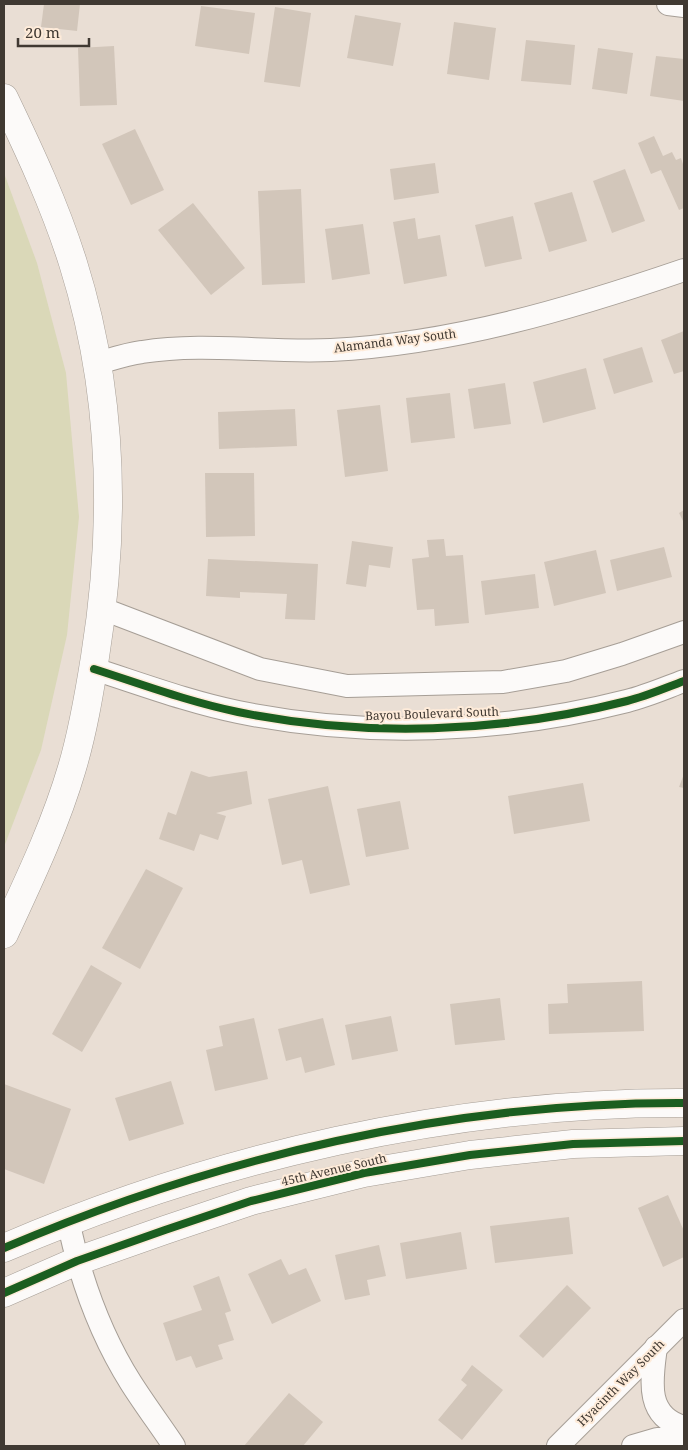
<svg xmlns="http://www.w3.org/2000/svg" width="688" height="1450" font-family="'Noto Serif',serif">
<style>
.green{fill:#dad8b8}
.building{fill:#d2c6ba}
.lines{fill:none;stroke-linecap:round;stroke-linejoin:round}
.street-casing{stroke:#a69e96;stroke-width:24}
.secondary-casing{stroke:#a69e96;stroke-width:29}
.street{stroke:#fcfaf9;stroke-width:22}
.secondary{stroke:#fcfaf9;stroke-width:28}
.cycleway-casing{stroke:#feebd9;stroke-width:11}
.cycleway{stroke:#1b5e20;stroke-width:8}
.labels{text-anchor:middle;stroke-width:4;stroke-linejoin:round;paint-order:stroke}
.street-label{font-size:12px;fill:#403932;stroke:#feebd9}
</style>
<rect width="100%" height="100%" fill="#e9ded4"/>
<path class="green" d="M4,173L37,263L66,373L79,517L67,635L41,750L4,847Z"/>
<g class="building">
<path d="M44,4H80L77,31L41,27Z"/>
<path d="M201,6L255,13L249,54L195,46Z"/>
<path d="M275,7L311,13L300,87L264,82Z"/>
<path d="M355,15L401,23L393,66L347,58Z"/>
<path d="M454,22L496,28L489,80L447,74Z"/>
<path d="M526,40L575,45L571,85L521,81Z"/>
<path d="M114,46L117,105L80,106L78,48Z"/>
<path d="M598,48L633,53L627,94L592,89Z"/>
<path d="M656,56L684,59V101L650,96Z"/>
<path d="M135,129L164,190L131,205L102,144Z"/>
<path d="M654,136L663,156L672,152L676,160L681,158L684,167V208L679,210L661,170L651,174L638,143Z"/>
<path d="M435,163L439,193L394,200L390,169Z"/>
<path d="M625,169L645,221L612,233L593,181Z"/>
<path d="M301,189L305,283L262,285L258,191Z"/>
<path d="M572,192L587,241L549,252L534,203Z"/>
<path d="M193,203L245,268L211,295L158,230Z"/>
<path d="M513,216L522,259L485,267L475,225Z"/>
<path d="M415,218L418,239L440,235L447,276L404,284L393,222Z"/>
<path d="M363,224L370,274L332,280L325,229Z"/>
<path d="M684,331V371L674,374L661,340Z"/>
<path d="M642,347L653,382L614,394L603,359Z"/>
<path d="M586,368L596,409L543,423L533,382Z"/>
<path d="M505,383L511,424L474,429L468,389Z"/>
<path d="M450,393L455,438L411,443L406,398Z"/>
<path d="M380,405L388,471L345,477L337,410Z"/>
<path d="M295,409L297,446L219,449L218,412Z"/>
<path d="M205,473H254L255,536L206,537Z"/>
<path d="M684,510V523L679,513Z"/>
<path d="M444,539L446,556L463,555L469,623L435,626L434,609L417,610L412,559L429,557L427,540Z"/>
<path d="M352,541L393,547L390,568L369,565L366,587L346,584Z"/>
<path d="M664,547L672,577L617,591L610,560Z"/>
<path d="M596,550L606,593L554,606L544,562Z"/>
<path d="M208,559L318,564L315,620L285,619L287,594L240,592V598L206,596Z"/>
<path d="M535,574L539,608L485,615L481,581Z"/>
<path d="M191,771L209,777L247,771L252,804L216,813L226,816L218,840L200,834L194,851L159,839L168,812L176,815Z"/>
<path d="M684,774V788L679,787Z"/>
<path d="M583,783L590,821L514,834L508,796Z"/>
<path d="M328,786L350,885L310,894L302,860L282,865L268,799Z"/>
<path d="M400,801L409,849L366,857L357,809Z"/>
<path d="M146,869L183,888L140,969L102,948Z"/>
<path d="M91,965L122,983L82,1052L52,1034Z"/>
<path d="M642,981L644,1031L549,1034L548,1004L568,1003L567,984Z"/>
<path d="M500,998L505,1040L455,1045L450,1004Z"/>
<path d="M391,1016L398,1051L352,1060L345,1025Z"/>
<path d="M254,1018L268,1079L215,1091L206,1050L223,1046L219,1026Z"/>
<path d="M323,1018L335,1065L305,1073L301,1057L286,1061L278,1029Z"/>
<path d="M171,1081L184,1124L129,1141L115,1098Z"/>
<path d="M4,1084L71,1109L44,1184L4,1169Z"/>
<path d="M668,1195L684,1231V1257L663,1267L638,1208Z"/>
<path d="M569,1217L573,1254L495,1263L490,1226Z"/>
<path d="M461,1232L467,1269L406,1279L400,1243Z"/>
<path d="M379,1245L386,1276L367,1280L370,1295L345,1300L335,1255Z"/>
<path d="M281,1259L289,1275L306,1268L321,1301L272,1324L248,1274Z"/>
<path d="M219,1276L231,1311L225,1313L234,1340L218,1345L223,1359L196,1368L191,1356L176,1361L163,1323L202,1310L193,1286Z"/>
<path d="M567,1285L591,1308L543,1358L519,1336Z"/>
<path d="M472,1365L503,1390L462,1440L438,1420L467,1385L461,1380Z"/>
<path d="M289,1393L323,1422L303,1446H244Z"/>
</g>
<g class="lines">
<defs>
<g id="street">
<path d="M668,4L684,6"/>
<path d="M98,363C112,359 127,354 142,352C204,342 268,353 331,350C452,344 570,309 684,270"/>
<path d="M103,609L260,669L347,686L503,682L566,671L622,654L684,632"/>
<path d="M94,669C141,684 189,702 238,712C365,738 501,733 627,701C647,696 665,688 684,681"/>
<path d="M68,1221C80,1277 100,1334 131,1383C145,1405 160,1425 174,1446"/>
<path d="M656,1347C652,1378 644,1416 684,1427"/>
<path d="M558,1446L684,1320"/>
<path d="M633,1446L657,1439H684"/>
</g>
<g id="secondary">
<path d="M4,98C30,152 55,206 73,263C113,390 116,526 95,657C89,695 83,731 72,768C55,826 29,880 4,934"/>
<path d="M4,1248C216,1157 452,1102 684,1103"/>
<path d="M4,1293L77,1261L165,1230L251,1201L364,1173L470,1155L573,1144L684,1141"/>
</g>
</defs>
<use href="#street" class="street-casing"/>
<use href="#secondary" class="secondary-casing"/>
<use href="#street" class="street"/>
<use href="#secondary" class="secondary"/>
<defs>
<g id="cycleway">
<path d="M94,669C141,684 189,702 238,712C365,738 501,733 627,701C647,696 665,688 684,681"/>
<path d="M4,1248C216,1157 452,1102 684,1103"/>
<path d="M4,1293L77,1261L165,1230L251,1201L364,1173L470,1155L573,1144L684,1141"/>
</g>
</defs>
<use href="#cycleway" class="cycleway-casing"/>
<use href="#cycleway" class="cycleway"/>
</g>
<g class="labels">
<g class="street-label">
<text transform="translate(395 341) rotate(-7)" y="4">Alamanda Way South</text>
<text transform="translate(432 714) rotate(-2)" y="4">Bayou Boulevard South</text>
<text transform="translate(334 1170) rotate(-13)" y="4">45th Avenue South</text>
<text transform="translate(621 1383) rotate(-45)" y="4">Hyacinth Way South</text>
</g>
</g>
<rect width="688" height="1450" fill="none" stroke="#403932" stroke-width="10"/>
<path d="M18 38v8h71v-8" fill="none" stroke="#403932" stroke-width="2.5"/>
<text x="25" y="38" font-size="15" fill="#403932" stroke="#feebd9" stroke-width="4" paint-order="stroke">20 m</text>
</svg>
